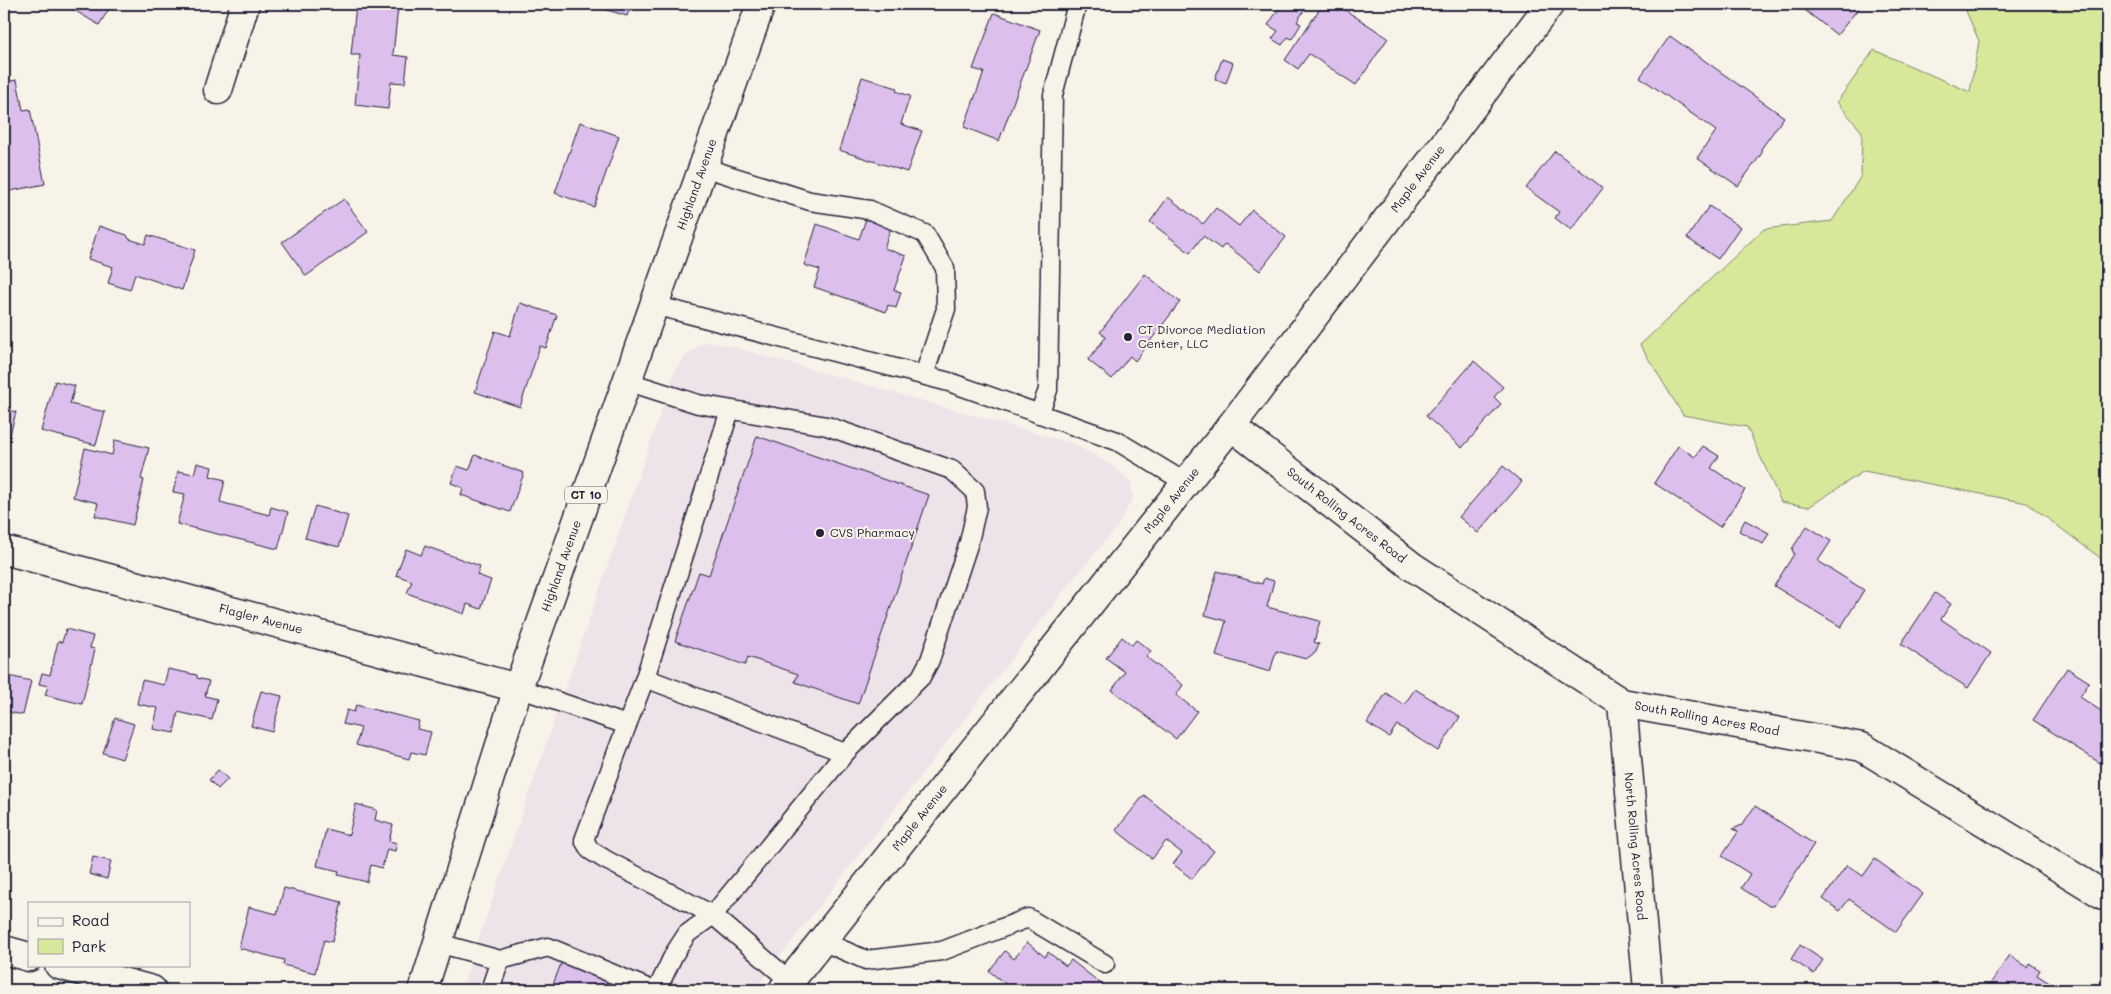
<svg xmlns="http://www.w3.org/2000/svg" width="2111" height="994" font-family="Mali,sans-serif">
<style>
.built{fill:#efe3ea}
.green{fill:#d7e89b;stroke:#7c856b}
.building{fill:#dcbfed;stroke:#22223b}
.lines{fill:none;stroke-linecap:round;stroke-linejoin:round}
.lane-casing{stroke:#22223b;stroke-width:21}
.street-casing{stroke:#22223b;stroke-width:31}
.secondary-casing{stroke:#22223b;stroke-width:31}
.highway-casing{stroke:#22223b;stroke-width:31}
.lane{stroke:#f7f3e8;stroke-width:18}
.street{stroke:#f7f3e8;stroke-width:28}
.secondary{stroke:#f7f3e8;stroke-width:28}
.highway{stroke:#f7f3e8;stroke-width:28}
.poi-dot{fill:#22223b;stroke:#f7f3e8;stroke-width:2}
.labels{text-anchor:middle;stroke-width:4;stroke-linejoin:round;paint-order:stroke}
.shield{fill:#f7f3e8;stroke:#62616f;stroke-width:1}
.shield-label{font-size:11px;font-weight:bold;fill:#22223b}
.street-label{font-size:12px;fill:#22223b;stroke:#f7f3e8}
.poi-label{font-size:12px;fill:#22223b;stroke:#f7f3e8;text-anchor:start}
</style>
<rect width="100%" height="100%" fill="#f7f3e8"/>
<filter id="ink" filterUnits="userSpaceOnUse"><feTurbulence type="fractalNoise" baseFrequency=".02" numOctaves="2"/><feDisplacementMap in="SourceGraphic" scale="10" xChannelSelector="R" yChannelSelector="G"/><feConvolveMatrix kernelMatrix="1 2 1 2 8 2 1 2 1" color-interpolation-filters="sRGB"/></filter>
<g filter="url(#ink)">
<path class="built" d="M705,342L730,346L1074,444L1111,465L1131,482L1133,498L1118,526L1075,577L754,990H461L675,371L684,357Z"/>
<path class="green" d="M1963,4H2107V563L2027,503L1864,471L1809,507L1781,502L1747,427L1683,415L1640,345L1764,229L1832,221L1861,176L1862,132L1837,102L1874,50L1970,92L1979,41Z"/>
<g class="building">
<path d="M64,4H112L99,25Z"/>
<path d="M356,4L398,7L393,55L408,57L405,83L391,82L388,109L355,105L360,55H351Z"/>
<path d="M587,4H631L627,16Z"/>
<path d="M1282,4L1307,5L1297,22L1301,24L1292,39L1288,37L1282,45L1272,39L1278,31L1268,25Z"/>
<path d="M1323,4H1336L1388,38L1356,85L1309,54L1298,69L1285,60Z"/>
<path d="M1797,4H1862L1837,35Z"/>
<path d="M994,13L1040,30L999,141L964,127L984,72L973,69Z"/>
<path d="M1670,36L1784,117L1761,149L1762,153L1738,186L1697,158L1716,131L1640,77Z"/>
<path d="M1222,59L1233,63L1226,83L1215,79Z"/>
<path d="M862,77L897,88L896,91L910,96L901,124L922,131L907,172L839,150Z"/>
<path d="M17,80L23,110L30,109L45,184L5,192L4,82Z"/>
<path d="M580,122L619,136L594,207L555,193Z"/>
<path d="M1555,151L1603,188L1571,230L1555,218L1559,212L1526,188Z"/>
<path d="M1168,197L1203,224L1216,208L1239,226L1252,210L1286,237L1260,271L1225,244L1221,249L1203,236L1190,253L1150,222Z"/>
<path d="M344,199L368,232L306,276L282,242Z"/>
<path d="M1709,206L1740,227L1718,259L1687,238Z"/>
<path d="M866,219L891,227L884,248L906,256L894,290L901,292L896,308L888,305L886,312L814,287L820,270L804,265L817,224L859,239Z"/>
<path d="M99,226L127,235L129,239L145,244L148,235L195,250L182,290L135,274L130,290L108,283L113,267L88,259Z"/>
<path d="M1145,274L1180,302L1135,361L1130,356L1112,379L1088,360L1106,337L1100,332Z"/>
<path d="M520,303L557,315L546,348L540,346L520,407L475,392L495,331L510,336Z"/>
<path d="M1474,361L1503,387L1494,397L1501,404L1462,448L1426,416Z"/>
<path d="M55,381L75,386L70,404L105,412L96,445L41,431Z"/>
<path d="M4,409L16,412L5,454L4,453Z"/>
<path d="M757,436L929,495L858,704L795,682L798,674L748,657L745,665L675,641L699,572L709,575Z"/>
<path d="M115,440L149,448L141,479L144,480L133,525L95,516L98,503L73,497L85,448L112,455Z"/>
<path d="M1678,446L1695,457L1703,446L1719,456L1711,468L1745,490L1720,527L1654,483Z"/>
<path d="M475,455L524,473L510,512L461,495L463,488L451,483L457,466L469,470Z"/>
<path d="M197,463L212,467L210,476L225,480L220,502L269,515L271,507L288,512L278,549L177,524L185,494L173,492L178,471L194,474Z"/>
<path d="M1503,466L1522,482L1478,533L1459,517Z"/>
<path d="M315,506L348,516L339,547L305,538Z"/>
<path d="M1745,520L1769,533L1763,544L1739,531Z"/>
<path d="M1807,526L1831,541L1818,561L1864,590L1841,627L1774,586L1794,554L1792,549Z"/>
<path d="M425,546L480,566L477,575L491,580L481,609L467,604L464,614L407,593L412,581L396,575L406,549L421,555Z"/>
<path d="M1217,571L1262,584L1264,578L1274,581L1267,607L1320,621L1314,642L1319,644L1316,652L1306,659L1276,651L1270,672L1216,656L1226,621L1205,615Z"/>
<path d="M1935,593L1951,604L1941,619L1991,653L1968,688L1901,644Z"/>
<path d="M66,629L93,636L90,648L95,649L82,704L45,695L48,686L39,684L42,673L50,675L58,641L62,642Z"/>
<path d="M1122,637L1132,645L1136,640L1151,651L1146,657L1183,685L1176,695L1197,711L1176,739L1112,690L1125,672L1106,658Z"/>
<path d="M2067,668L2089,682L2080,697L2107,715V752L2100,763L2033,720Z"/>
<path d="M168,669L197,675V678L209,681L205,696L217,699L212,720L178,712L174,733L153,729L158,708L137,704L142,680L164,685Z"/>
<path d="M4,675L31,681L23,715L4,711Z"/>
<path d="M1415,689L1460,717L1438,751L1397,725L1389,737L1367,723L1386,693L1404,705Z"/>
<path d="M261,691L282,696L272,732L251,726Z"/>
<path d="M356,705L419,721L417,729L431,732L425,755L411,752L409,759L356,745L361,728L343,724L347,710L354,712Z"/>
<path d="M115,718L134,724L122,759L103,753Z"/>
<path d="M218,770L228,779L218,789L209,780Z"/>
<path d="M1144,795L1214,851L1192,879L1173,864L1182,853L1166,841L1152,859L1116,830Z"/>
<path d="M356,804L377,810L375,820L393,825L389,841L397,843L395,851L387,849L382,868L371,865L367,882L338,875L339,871L317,866L326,829L349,835Z"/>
<path d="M1755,806L1814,844L1774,906H1769L1741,888L1750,874L1722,856L1738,832L1733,829L1742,825Z"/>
<path d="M93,857L111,861L107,879L89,874Z"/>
<path d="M1875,859L1923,894L1896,932L1849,899L1840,911L1823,899L1847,865L1863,876Z"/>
<path d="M284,888L342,902L332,942L324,940L315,973L283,965L284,960L239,948L249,907L277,914Z"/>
<path d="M1027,942L1045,957L1048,952L1066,966L1071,960L1109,990H1022L1020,989L1013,990L989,971L1005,951L1014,959Z"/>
<path d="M1800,945L1823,960L1814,974L1791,959Z"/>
<path d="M2010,955L2027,967L2029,963L2040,970L2037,975L2054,986L2051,990H1986Z"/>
<path d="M562,961L608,978L604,990H551Z"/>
</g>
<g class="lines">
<defs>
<g id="lane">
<path d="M703,167L810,201L870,210L925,234L945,268L946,309L924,375"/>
<path d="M654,305L949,382L1117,441L1186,483"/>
<path d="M626,381L698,404L827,426L952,470L975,491L977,507L969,542L930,660L921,677L845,753L713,915L687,934L674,954L657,990"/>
<path d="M1039,414L1048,390L1053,95L1077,4"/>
<path d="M645,678L845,753"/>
<path d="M518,688L627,725L584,840L590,850L606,860L713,915L790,981"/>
<path d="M627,725L645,678L730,410"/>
<path d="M822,941L866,960L942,951L1028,918L1105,964"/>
<path d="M438,943L500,960L548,947L652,990"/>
<path d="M490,990L500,960"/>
</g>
<g id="street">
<path d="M218,90L245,4"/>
<path id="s1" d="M1231,426L1413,567L1622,703L1862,747L2107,897"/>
<path id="s2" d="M4,550L518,688"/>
<path id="s3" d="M1622,703L1648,990"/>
<path d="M4,950L29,957"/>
<path d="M59,965L152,990"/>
</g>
<g id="secondary">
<path id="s4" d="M783,990L1231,426L1550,4"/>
</g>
<g id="highway">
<path id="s5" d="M423,990L518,688L761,4"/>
</g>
</defs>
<use href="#lane" class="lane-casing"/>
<use href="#street" class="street-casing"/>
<use href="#secondary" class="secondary-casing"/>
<use href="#highway" class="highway-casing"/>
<use href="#lane" class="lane"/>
<use href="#street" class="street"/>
<use href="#secondary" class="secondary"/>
<use href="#highway" class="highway"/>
</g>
</g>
<g class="poi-dot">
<circle cx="1128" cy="337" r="5"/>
<circle cx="820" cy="533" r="5"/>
</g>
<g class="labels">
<rect class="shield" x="565" y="486.5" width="42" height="17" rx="4"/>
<g class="shield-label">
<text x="586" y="499">CT 10</text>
</g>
<g class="street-label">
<text dy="4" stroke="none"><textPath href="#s4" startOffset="1030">Maple Avenue</textPath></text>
<text dy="4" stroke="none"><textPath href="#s5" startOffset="851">Highland Avenue</textPath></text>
<text dy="4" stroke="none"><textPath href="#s4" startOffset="625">Maple Avenue</textPath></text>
<text dy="4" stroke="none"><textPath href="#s1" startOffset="146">South Rolling Acres Road</textPath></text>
<text dy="4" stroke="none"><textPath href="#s5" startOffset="446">Highland Avenue</textPath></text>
<text dy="4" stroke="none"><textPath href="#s2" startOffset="266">Flagler Avenue</textPath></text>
<text dy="4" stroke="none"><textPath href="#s1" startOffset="566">South Rolling Acres Road</textPath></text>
<text dy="4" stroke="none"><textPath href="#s4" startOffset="220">Maple Avenue</textPath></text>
<text dy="4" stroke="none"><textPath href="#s3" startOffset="144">North Rolling Acres Road</textPath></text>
</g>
<g class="poi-label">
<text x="1138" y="334">CT Divorce Mediation<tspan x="1138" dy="14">Center, LLC</tspan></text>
<text x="830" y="537">CVS Pharmacy</text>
</g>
</g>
<rect width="2111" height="994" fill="none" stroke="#f7f3e8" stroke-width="20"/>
<rect x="10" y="10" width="2091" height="974" fill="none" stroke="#22223b" stroke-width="2" filter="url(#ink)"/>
<rect x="28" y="902" width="162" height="65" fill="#f7f3e8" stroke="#a29fa3"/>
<rect x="38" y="918" width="25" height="8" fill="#f7f3e8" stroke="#a29fa3"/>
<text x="72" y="926" font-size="15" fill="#22223b">Road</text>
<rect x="38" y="939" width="25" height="15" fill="#d7e89b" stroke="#a29fa3"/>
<text x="72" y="952" font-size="15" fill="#22223b">Park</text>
</svg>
